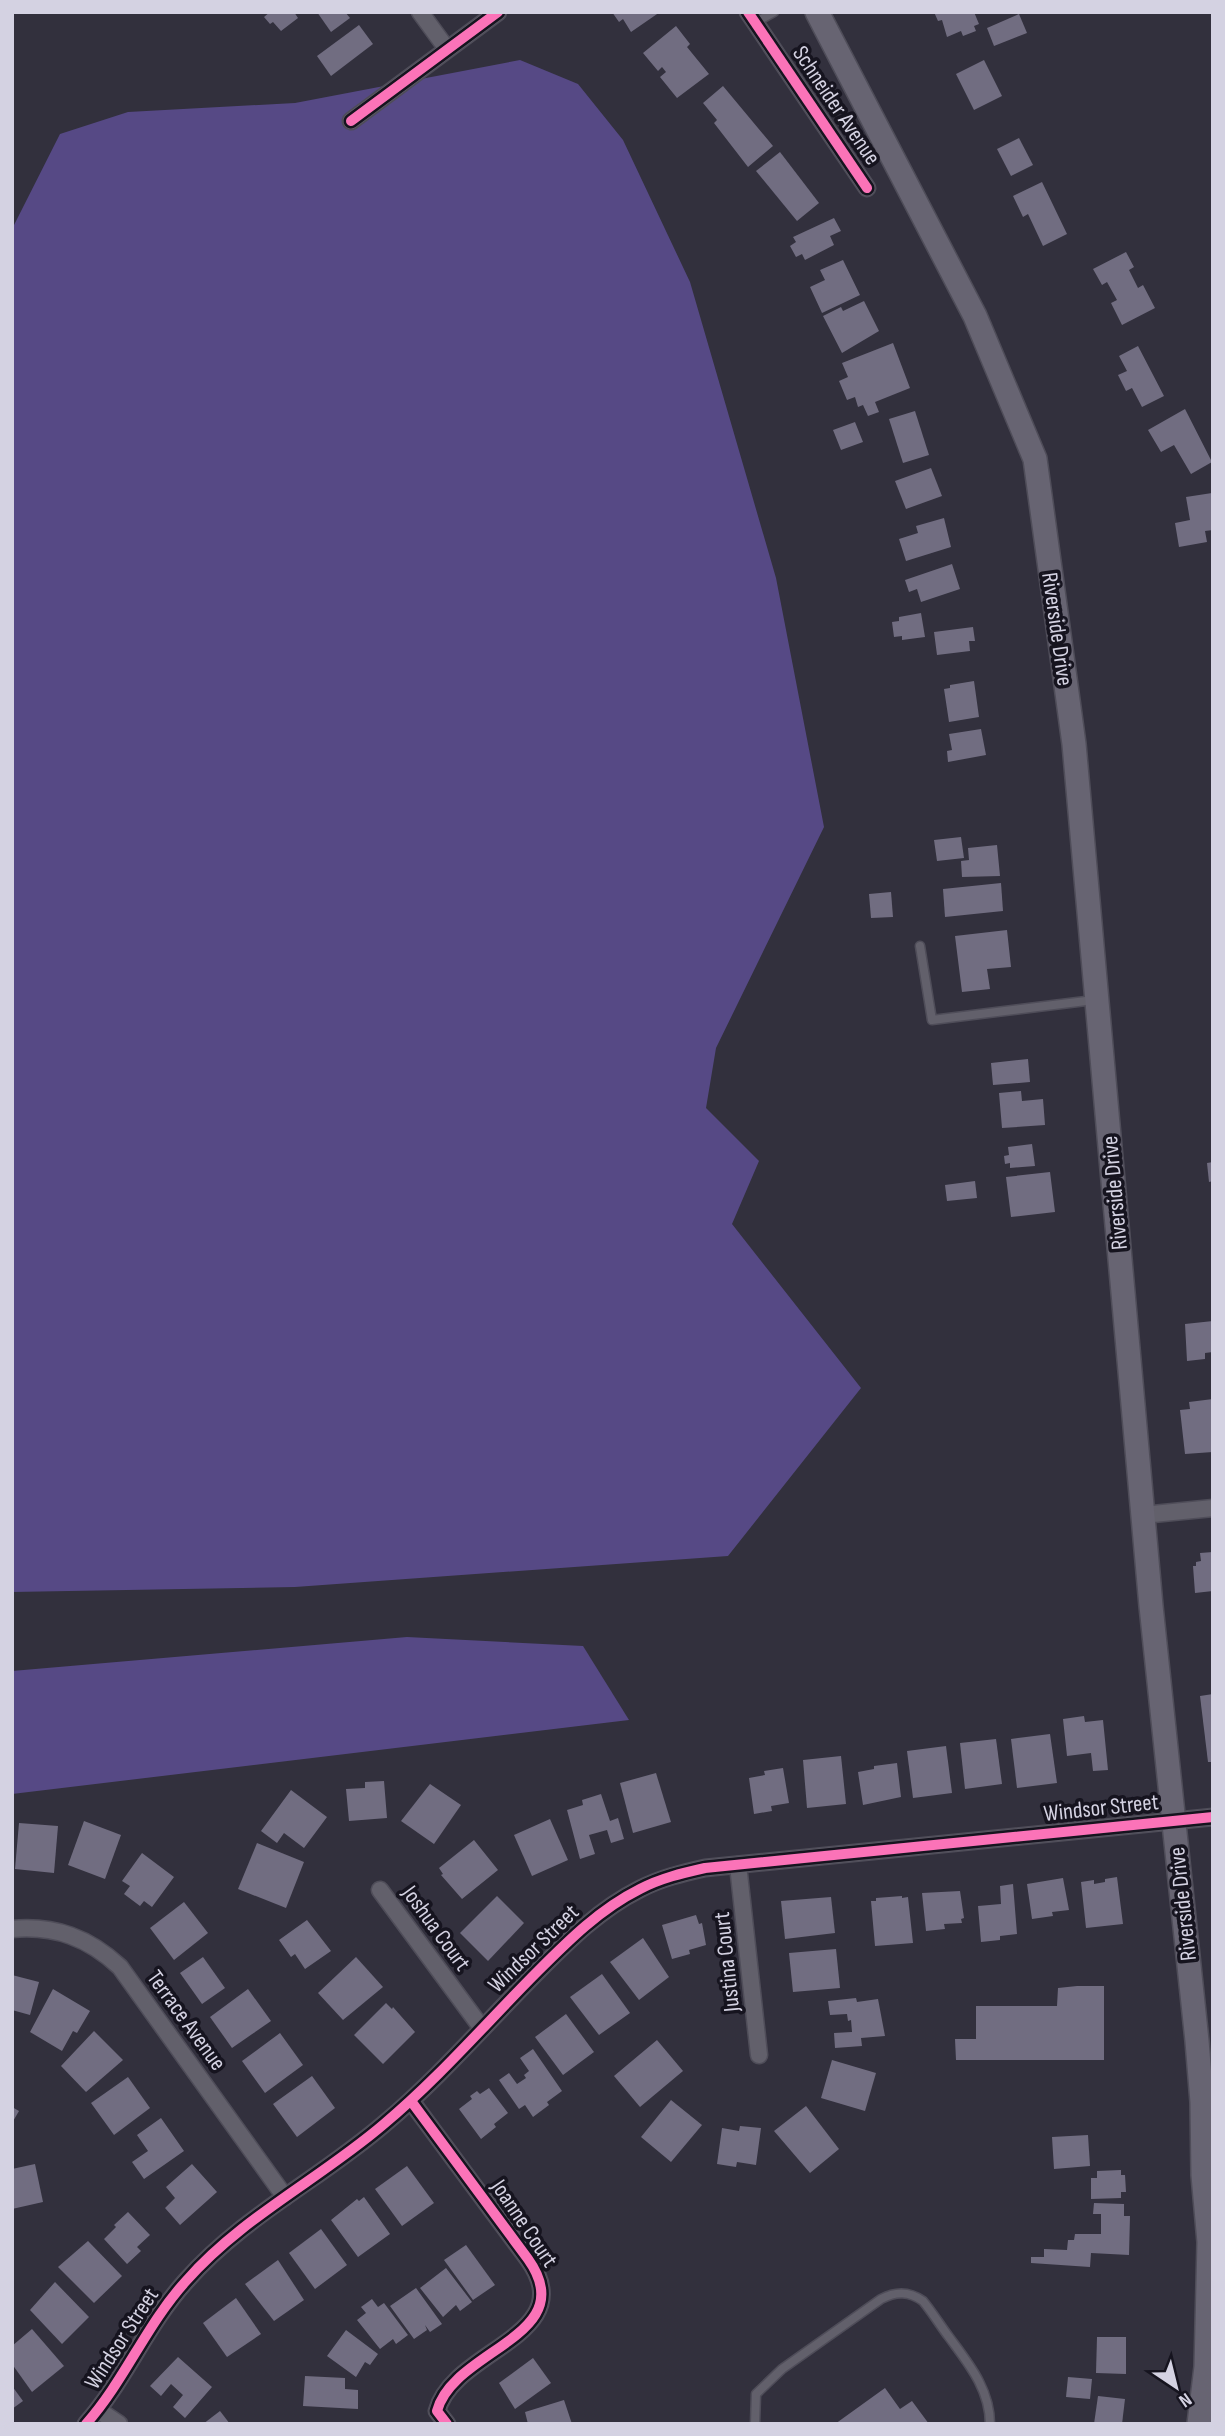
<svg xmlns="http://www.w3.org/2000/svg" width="1225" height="2436" font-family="'Sofia Sans Condensed',sans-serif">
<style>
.forest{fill:#564985}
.building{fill:#716d81}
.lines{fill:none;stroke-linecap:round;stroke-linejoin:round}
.service-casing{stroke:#4f4d59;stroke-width:11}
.minor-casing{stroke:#4f4d59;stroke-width:19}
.secondary-casing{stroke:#4f4d59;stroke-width:26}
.service{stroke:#62606b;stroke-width:8}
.minor{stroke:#62606b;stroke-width:16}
.secondary{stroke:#676472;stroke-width:23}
.cycleway-casing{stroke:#16141f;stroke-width:15}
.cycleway{stroke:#fb73b8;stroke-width:10}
.labels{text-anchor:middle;stroke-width:7;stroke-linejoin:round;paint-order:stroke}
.street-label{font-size:23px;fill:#d4d2e2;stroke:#16141f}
</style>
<rect width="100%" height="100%" fill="#32303d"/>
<g class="forest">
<path d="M520,60L578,84L623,140L690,282L776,578L824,827L716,1048L706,1108L759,1161L732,1224L861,1388L728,1556L295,1587L12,1592V229L60,134L128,112L295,103Z"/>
<path d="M407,1637L583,1646L629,1720L12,1794V1671Z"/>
</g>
<g class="building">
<path d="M270,12H294L298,18L281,31L273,22L270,24L264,17Z"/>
<path d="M317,12H345L350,18L331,32Z"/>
<path d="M612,12H660L631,32L623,19L619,22Z"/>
<path d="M934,12H974L979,24L974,26L976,31L963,36L961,31L947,37L942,20L938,21Z"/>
<path d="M1019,14L1027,33L994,46L987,28Z"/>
<path d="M359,25L373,44L331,76L317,56Z"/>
<path d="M676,26L690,44L687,47L709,74L677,98L660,77L666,72L662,67L658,71L643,53Z"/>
<path d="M984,60L1002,96L974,110L956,74Z"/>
<path d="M723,86L773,146L748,167L714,123L717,120L703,103Z"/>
<path d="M1019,138L1033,165L1011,176L997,149Z"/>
<path d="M780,152L819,203L797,221L756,171Z"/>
<path d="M1042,182L1067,234L1043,246L1028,214L1023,217L1013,196Z"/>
<path d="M834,218L841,231L830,236L834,245L805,260L802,254L796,257L790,246L796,242L793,237Z"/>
<path d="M1126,252L1134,267L1129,270L1138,288L1143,285L1155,308L1122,325L1111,303L1117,300L1107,282L1102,285L1093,269Z"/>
<path d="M843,260L860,295L822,313L810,287L825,280L820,270Z"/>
<path d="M864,301L879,331L842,353L823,316L841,307L843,311Z"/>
<path d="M893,343L910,388L875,402L879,412L868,416L863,405L858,407L855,397L847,400L839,381L848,377L842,363Z"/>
<path d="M1138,346L1164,396L1142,407L1132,388L1126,391L1118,375L1127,371L1119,356Z"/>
<path d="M1185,409L1212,462L1191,474L1174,445L1161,452L1148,430Z"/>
<path d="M915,411L929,455L903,463L889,419Z"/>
<path d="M855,422L863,442L841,450L833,430Z"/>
<path d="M931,468L942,496L906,509L895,481Z"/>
<path d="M1212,493L1213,530L1205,531L1207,542L1179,547L1175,523L1190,520L1186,497Z"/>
<path d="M944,518L951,547L906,561L899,539L918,533L916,526Z"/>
<path d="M952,564L960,589L921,602L917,589L909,592L905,580Z"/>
<path d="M921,613L925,637L902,640V636L894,637L892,622L899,621V617Z"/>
<path d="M973,627L975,641H969L970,651L937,655L934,632Z"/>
<path d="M974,681L979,717L949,722L944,689L950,688V685Z"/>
<path d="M981,729L986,755L948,762L947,751L952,750L949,734Z"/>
<path d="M961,837L964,858L937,861L934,840Z"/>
<path d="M997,845L1000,876L962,877L961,861L969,860L968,848Z"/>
<path d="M1001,883L1003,911L945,917L943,889Z"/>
<path d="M891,892L893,917L871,918L869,894Z"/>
<path d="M1007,930L1011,967L987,969L990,989L962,992L955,936Z"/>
<path d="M1028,1059L1030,1082L993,1085L991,1063Z"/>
<path d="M1021,1091L1022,1101L1043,1099L1045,1125L1002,1128L999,1093Z"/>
<path d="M1032,1144L1035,1166L1010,1168V1163L1005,1164L1004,1156L1009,1155L1008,1147Z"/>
<path d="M1213,1162V1181L1209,1182L1207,1163Z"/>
<path d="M1050,1172L1055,1212L1011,1217L1006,1177Z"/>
<path d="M975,1181L977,1198L947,1201L945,1185Z"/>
<path d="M1213,1321V1352L1205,1353V1359L1187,1361L1185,1324Z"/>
<path d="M1213,1399V1452L1185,1454L1180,1410L1190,1409L1189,1402Z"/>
<path d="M1213,1552V1591L1195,1593L1193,1566H1196V1562L1201,1561L1200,1553Z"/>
<path d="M1213,1694V1762H1208L1200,1696Z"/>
<path d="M1084,1716L1085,1722L1103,1720L1108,1770L1093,1771L1091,1753L1067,1756L1063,1719Z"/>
<path d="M1050,1734L1057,1783L1017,1788L1011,1739Z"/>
<path d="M996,1739L1002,1784L965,1789L960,1743Z"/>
<path d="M946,1746L952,1793L913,1798L907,1751Z"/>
<path d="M841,1756L846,1804L807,1808L803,1760Z"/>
<path d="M897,1763L901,1797L863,1805L858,1772L874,1769V1766Z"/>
<path d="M783,1768L789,1803L771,1806L772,1811L754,1814L749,1778L765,1775L764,1771Z"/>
<path d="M656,1773L671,1822L633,1833L620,1783Z"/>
<path d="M384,1781L387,1818L349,1821L346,1789L365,1788V1782Z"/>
<path d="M430,1784L461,1805L434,1844L401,1821Z"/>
<path d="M291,1790L327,1817L304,1848L284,1833L277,1843L261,1831Z"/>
<path d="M601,1794L610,1821L618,1818L624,1839L611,1843L607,1830L589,1835L595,1854L580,1859L567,1810L583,1805L582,1800Z"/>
<path d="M550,1819L568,1860L532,1876L514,1835Z"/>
<path d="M84,1821L121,1835L105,1879L68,1865Z"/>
<path d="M19,1823L58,1826L54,1873L15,1869Z"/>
<path d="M474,1840L498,1870L462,1899L441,1875L443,1874L439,1868Z"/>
<path d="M257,1843L304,1862L286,1908L238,1889Z"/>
<path d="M142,1853L174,1877L152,1907L144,1901L140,1906L124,1894L130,1886L122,1881Z"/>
<path d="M1117,1877L1123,1924L1086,1928L1081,1882L1094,1880V1884L1105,1882V1879Z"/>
<path d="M1063,1878L1069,1910L1052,1912L1053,1916L1032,1919L1027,1884Z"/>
<path d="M1013,1884L1017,1934L1000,1936V1940L981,1942L978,1906L1001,1904L1000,1886Z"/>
<path d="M960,1891L964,1918L961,1919L962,1923L944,1924L945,1929L926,1931L922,1893Z"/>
<path d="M497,1896L524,1923L488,1961L460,1933Z"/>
<path d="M902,1896V1898L908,1897L913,1943L875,1946L871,1901H876V1898Z"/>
<path d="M831,1897L835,1933L785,1939L781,1901Z"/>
<path d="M184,1902L208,1933L174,1960L150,1928Z"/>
<path d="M696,1915L699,1924L702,1923L706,1945L689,1950L690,1954L672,1959L662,1925Z"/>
<path d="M307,1920L331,1951L305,1969L295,1954L291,1957L279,1940Z"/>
<path d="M643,1938L669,1977L639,2000L610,1962Z"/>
<path d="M836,1949L840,1988L793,1992L789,1953Z"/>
<path d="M203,1957L225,1988L202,2004L180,1973Z"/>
<path d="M356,1957L383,1987L343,2020L318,1993Z"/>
<path d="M602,1974L630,2013L599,2035L570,1997Z"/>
<path d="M12,1975L39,1982L30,2015L12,2010Z"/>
<path d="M1077,1986H1104V2060H956L955,2039H976V2006H1057L1058,1988Z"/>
<path d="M53,1989L90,2011L77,2033L73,2031L62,2051L30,2032Z"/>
<path d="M248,1989L271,2021L232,2048L210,2017Z"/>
<path d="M856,1998L857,2002L878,1999L885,2036L861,2038L862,2046L835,2048L834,2033L852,2032L851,2020L848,2021L847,2014L830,2015L828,2001Z"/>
<path d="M386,2003L392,2009L393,2007L415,2032L383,2064L354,2035Z"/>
<path d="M566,2014L594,2052L563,2075L535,2037Z"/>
<path d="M94,2031L123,2060L86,2092L61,2066Z"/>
<path d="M280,2033L303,2065L265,2093L242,2061Z"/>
<path d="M657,2040L683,2071L640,2107L614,2076Z"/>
<path d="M533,2049L562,2091L547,2102L549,2105L533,2117L525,2105L519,2109L499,2080L509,2073L517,2084L526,2078L524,2075L529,2071L520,2058Z"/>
<path d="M832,2060L876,2073L865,2111L821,2098Z"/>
<path d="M312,2076L335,2108L297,2137L273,2104Z"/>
<path d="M128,2077L150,2108L114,2135L91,2103Z"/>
<path d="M489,2088L508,2113L494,2124L496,2127L481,2139L459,2109L472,2099L470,2096L477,2091L480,2094Z"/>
<path d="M671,2100L702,2125L671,2162L641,2137Z"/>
<path d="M806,2106L839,2149L810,2173L774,2131Z"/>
<path d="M12,2107L19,2111L12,2123Z"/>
<path d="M161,2118L184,2151L144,2179L132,2162L148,2151L137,2135Z"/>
<path d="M740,2126L761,2128L756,2165L737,2162L736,2167L717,2164L722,2128L739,2131Z"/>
<path d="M1088,2135L1090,2166L1054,2169L1052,2137Z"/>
<path d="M35,2164L43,2202L12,2209V2169Z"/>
<path d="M192,2164L217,2192L180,2225L165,2208L175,2198L166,2187Z"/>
<path d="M407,2166L434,2203L402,2226L375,2189Z"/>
<path d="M1121,2170V2175H1125L1126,2192H1121V2198L1091,2199V2178H1097V2171Z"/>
<path d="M364,2197L390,2234L358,2257L331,2220L357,2199L359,2201Z"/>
<path d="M1094,2203L1124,2204V2216H1130L1129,2255L1091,2253L1090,2267L1031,2263V2257H1044V2249L1067,2250L1068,2240H1074L1075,2234H1101V2214H1093Z"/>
<path d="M128,2212L150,2235L137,2247L141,2251L127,2264L104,2239L116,2227L114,2225Z"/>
<path d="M321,2229L347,2265L315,2289L289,2253Z"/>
<path d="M88,2241L122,2276L94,2303L58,2267Z"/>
<path d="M466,2245L495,2285L473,2300L444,2260Z"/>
<path d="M278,2260L304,2300L274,2321L245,2284Z"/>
<path d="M446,2268L472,2302L460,2311L456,2305L443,2317L420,2288Z"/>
<path d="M55,2282L89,2317L62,2344L30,2310Z"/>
<path d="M416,2288L442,2324L430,2332L425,2325L427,2330L414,2339L390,2306Z"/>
<path d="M236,2298L261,2334L227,2357L203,2323Z"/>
<path d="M372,2299L378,2307L384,2303L408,2335L396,2344L393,2339L380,2349L357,2320L366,2313L361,2307Z"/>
<path d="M32,2329L64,2366L32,2392L12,2364V2346Z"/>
<path d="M346,2330L378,2354L370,2365L365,2362L356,2377L327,2356Z"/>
<path d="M1097,2337H1126V2374L1096,2373Z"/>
<path d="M178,2357L212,2387L185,2418L173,2407L183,2395L171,2384L161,2396L150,2386Z"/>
<path d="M533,2358L551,2383L515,2409L499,2383Z"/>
<path d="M305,2376L345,2378V2389L358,2390V2409L303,2406Z"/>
<path d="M1068,2377L1092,2379L1090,2399L1066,2397Z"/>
<path d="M12,2386L23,2401L12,2409Z"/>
<path d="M885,2388L900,2409L912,2401L929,2424H835Z"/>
<path d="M1098,2396L1125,2399L1122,2424H1094Z"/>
<path d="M564,2400L572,2424H528L525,2412Z"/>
<path d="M220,2411L230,2424H203Z"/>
</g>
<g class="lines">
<defs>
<g id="service">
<path d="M756,22L774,12"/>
<path d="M920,946L932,1020L1094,1000"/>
<path d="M755,2424L756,2394L782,2369L881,2299C896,2291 909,2291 923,2301C932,2312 940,2325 949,2337C968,2363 990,2389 990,2424"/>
</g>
<g id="minor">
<path d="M420,12L447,49"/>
<path d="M748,12L867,188"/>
<path d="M351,121L498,12"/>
<path d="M1143,1515L1213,1508"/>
<path d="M738,1865L759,2055"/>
<path d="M380,1890L481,2027"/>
<path d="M12,1929C55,1925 89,1938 120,1967L285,2197"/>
<path d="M411,2101L528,2259C583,2336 453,2349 437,2411L447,2424"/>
<path d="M98,2410L119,2424"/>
<path d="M86,2424C125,2380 146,2325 186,2281C242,2217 320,2179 384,2124C439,2078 487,2022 538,1971C569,1940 600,1909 640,1889C661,1878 683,1873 705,1868L1213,1817"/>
</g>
<path id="secondary" d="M817,12L975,316L1035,459L1074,744L1151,1606L1197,2041L1202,2102L1203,2175L1209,2242L1206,2367L1199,2424"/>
</defs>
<use href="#service" class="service-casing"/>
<use href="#minor" class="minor-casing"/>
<use href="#secondary" class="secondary-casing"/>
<use href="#service" class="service"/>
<use href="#minor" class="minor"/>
<use href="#secondary" class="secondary"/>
<defs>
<g id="cycleway">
<path d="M748,12L867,188"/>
<path d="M351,121L498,12"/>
<path d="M411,2101L528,2259C583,2336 453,2349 437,2411L447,2424"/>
<path d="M86,2424C125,2380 146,2325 186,2281C242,2217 320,2179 384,2124C439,2078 487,2022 538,1971C569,1940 600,1909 640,1889C661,1878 683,1873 705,1868L1213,1817"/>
</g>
</defs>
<use href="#cycleway" class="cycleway-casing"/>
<use href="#cycleway" class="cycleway"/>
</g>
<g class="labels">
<g class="street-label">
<text transform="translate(837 105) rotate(56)" y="8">Schneider Avenue</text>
<text transform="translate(1058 629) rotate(82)" y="8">Riverside Drive</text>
<text transform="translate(1114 1193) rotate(-95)" y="8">Riverside Drive</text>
<text transform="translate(1101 1807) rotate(-6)" y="8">Windsor Street</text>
<text transform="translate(1182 1904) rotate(-96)" y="8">Riverside Drive</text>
<text transform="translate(437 1928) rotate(54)" y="8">Joshua Court</text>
<text transform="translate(533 1948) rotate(-44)" y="8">Windsor Street</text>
<text transform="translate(726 1962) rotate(-96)" y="8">Justina Court</text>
<text transform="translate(187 2020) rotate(54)" y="8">Terrace Avenue</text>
<text transform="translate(525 2223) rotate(56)" y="8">Joanne Court</text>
<text transform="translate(121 2338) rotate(-57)" y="8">Windsor Street</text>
</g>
</g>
<rect width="1225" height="2436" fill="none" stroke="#d4d2e2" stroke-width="28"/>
<g transform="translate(1176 2387) rotate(145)" stroke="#16141f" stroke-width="5" paint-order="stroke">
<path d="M0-5L12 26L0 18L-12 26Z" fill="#d4d2e2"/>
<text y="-10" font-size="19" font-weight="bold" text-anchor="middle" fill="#d4d2e2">N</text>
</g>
</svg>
